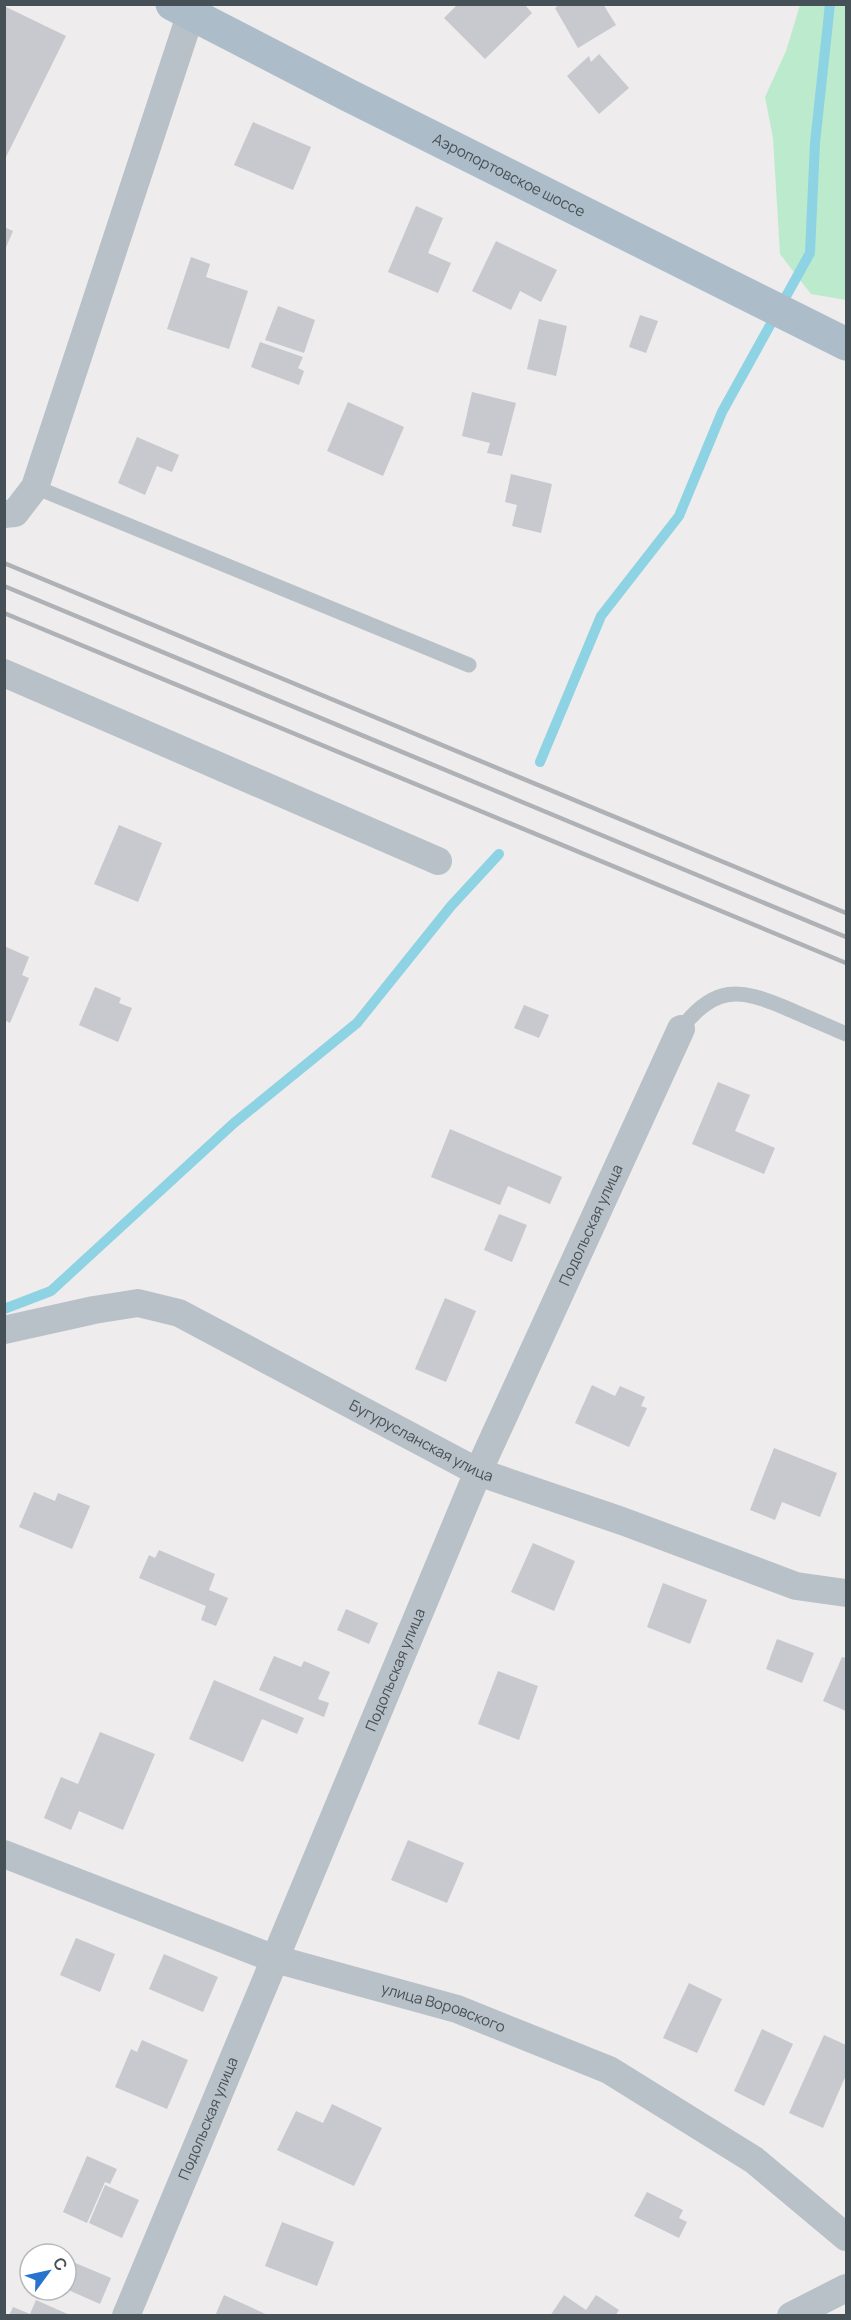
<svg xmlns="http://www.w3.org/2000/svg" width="851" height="2320" font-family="Manrope,sans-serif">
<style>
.green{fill:#bceacd}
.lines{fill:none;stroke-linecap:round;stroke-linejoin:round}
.stream{stroke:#8dd3e3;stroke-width:10}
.building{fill:#c7c9ce}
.lane{stroke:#b8c1c7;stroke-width:15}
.street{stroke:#b8c1c7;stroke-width:28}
.primary{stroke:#adbcc9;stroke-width:33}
.rail{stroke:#aeb1b6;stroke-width:4.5}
.labels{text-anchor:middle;stroke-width:4.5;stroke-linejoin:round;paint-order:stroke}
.street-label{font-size:15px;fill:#465057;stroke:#fff}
</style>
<rect width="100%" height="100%" fill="#eeecec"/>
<path class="green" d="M800,5H846V300L811,294L780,254L773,138L765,97L786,51Z"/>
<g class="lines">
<g class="stream">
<path d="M540,762L601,616L679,516L722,412L810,253L815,143L830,4"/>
<path d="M4,1309L51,1291L234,1123L357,1023L451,906L499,854"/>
</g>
</g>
<g class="building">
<path d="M458,4H524L532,13L485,59L444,18Z"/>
<path d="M561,4H603L616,25L578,48L555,8Z"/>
<path d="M4,6L66,36L4,161Z"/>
<path d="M599,54L629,88L599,114L567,76L589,56L591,62Z"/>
<path d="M253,122L311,147L293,190L234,165Z"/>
<path d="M416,206L443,218L428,253L451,263L438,293L388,272Z"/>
<path d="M4,227L13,231L4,252Z"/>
<path d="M496,241L557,270L541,302L520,291L511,310L472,291Z"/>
<path d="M191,257L210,264L206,277L248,291L229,349L167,329Z"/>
<path d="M278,306L315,320L304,353L265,340Z"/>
<path d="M640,315L658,321L646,353L629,347Z"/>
<path d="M539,319L567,326L556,376L527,369Z"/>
<path d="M260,342L303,357L298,368L304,371L299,385L251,367Z"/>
<path d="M472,392L516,403L502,456L487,453L490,443L462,436Z"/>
<path d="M348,402L404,427L383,476L327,451Z"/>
<path d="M137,437L179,455L172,472L157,466L145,495L118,483Z"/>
<path d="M511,474L552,484L541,533L512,526L517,505L505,502Z"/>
<path d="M119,825L162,843L138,902L94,884Z"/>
<path d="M4,946L29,957L22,975L29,978L10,1023L4,1020Z"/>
<path d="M95,987L121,998L119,1003L132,1008L118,1042L79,1025Z"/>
<path d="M524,1005L549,1015L539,1038L514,1028Z"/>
<path d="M718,1082L750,1095L735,1131L775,1148L764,1174L692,1144Z"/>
<path d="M450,1129L562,1177L550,1204L508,1186L500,1205L431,1177Z"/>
<path d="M499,1214L527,1225L512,1262L484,1250Z"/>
<path d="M445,1298L476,1311L446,1382L415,1369Z"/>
<path d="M592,1385L615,1396L620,1386L645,1397L641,1406L647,1408L629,1447L575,1423Z"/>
<path d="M774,1448L837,1473L820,1517L782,1502L775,1520L750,1510Z"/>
<path d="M34,1492L55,1501L58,1493L90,1506L72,1549L19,1527Z"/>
<path d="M533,1543L575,1561L554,1611L511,1592Z"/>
<path d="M159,1550L215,1574L209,1590L228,1598L216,1626L201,1620L206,1606L139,1578L149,1555L155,1558Z"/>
<path d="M663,1583L707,1600L690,1644L647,1627Z"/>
<path d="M346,1609L378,1623L369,1644L337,1630Z"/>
<path d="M777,1639L814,1653L802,1683L766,1669Z"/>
<path d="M274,1656L301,1667L304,1661L330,1672L318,1699L329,1703L324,1717L259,1690Z"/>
<path d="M842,1657L846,1658V1711L823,1701Z"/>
<path d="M498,1671L538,1686L519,1740L478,1724Z"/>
<path d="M214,1680L304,1718L297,1734L262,1719L243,1762L189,1739Z"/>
<path d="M100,1732L155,1754L123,1830L79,1811L71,1830L44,1818L61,1777L78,1784Z"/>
<path d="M408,1840L464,1863L447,1903L391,1880Z"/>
<path d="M76,1938L115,1954L100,1992L60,1975Z"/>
<path d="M164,1954L218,1977L203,2012L149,1989Z"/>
<path d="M689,1983L722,1999L697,2053L663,2038Z"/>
<path d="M762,2029L793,2044L764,2106L734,2091Z"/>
<path d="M824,2035L846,2045V2075L823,2128L789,2113Z"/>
<path d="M142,2040L188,2060L167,2109L115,2087L131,2049L137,2052Z"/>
<path d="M332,2104L382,2128L354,2186L277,2150L296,2111L323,2123Z"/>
<path d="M87,2156L117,2169L110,2184L105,2182L87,2223L63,2212Z"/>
<path d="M105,2185L139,2200L122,2238L89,2223Z"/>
<path d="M647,2192L683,2210L679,2218L687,2222L679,2238L634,2216Z"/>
<path d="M282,2222L334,2242L317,2286L265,2266Z"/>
<path d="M66,2259L111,2278L100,2304L66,2289Z"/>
<path d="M224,2295L270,2316H215Z"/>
<path d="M564,2295L586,2310L596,2295L619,2310L615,2316H550Z"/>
<path d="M36,2300L72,2316H9L13,2307L30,2314Z"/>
</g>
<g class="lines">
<g class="lane">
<path d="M35,487L469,665"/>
<path d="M681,1029C714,985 740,988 786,1008C806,1017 826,1025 846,1034"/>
</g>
<g class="street">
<path d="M4,514L15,513L35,487L191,13"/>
<path d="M4,673L438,861"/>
<path id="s1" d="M4,1330L94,1310L138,1303L179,1313L478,1472L622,1521L796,1586L846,1593"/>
<path id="s2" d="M4,1854L275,1959L457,2009L609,2070L754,2160L846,2237"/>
<path id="s3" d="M126,2316L478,1472L681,1029"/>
<path d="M791,2316L846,2288"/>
</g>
<path class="primary" id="s4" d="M172,4L348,95L846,344"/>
<g class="rail">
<path d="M4,563L846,913"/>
<path d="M4,586L846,937"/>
<path d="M4,613L846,963"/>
</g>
</g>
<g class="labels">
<g class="street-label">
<text dy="5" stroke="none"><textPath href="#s4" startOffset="378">Аэропортовское шоссе</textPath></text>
<text dy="5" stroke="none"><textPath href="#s3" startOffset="1186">Подольская улица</textPath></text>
<text dy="5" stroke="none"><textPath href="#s1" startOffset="453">Бугурусланская улица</textPath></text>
<text dy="5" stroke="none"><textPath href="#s3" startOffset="700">Подольская улица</textPath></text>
<text dy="5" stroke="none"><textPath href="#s2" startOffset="466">улица Воровского</textPath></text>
<text dy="5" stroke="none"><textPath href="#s3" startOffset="214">Подольская улица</textPath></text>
</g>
</g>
<rect width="851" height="2320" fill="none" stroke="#465057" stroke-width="12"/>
<g transform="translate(48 2272) rotate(57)"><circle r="28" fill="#ffffff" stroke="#b5b9bc" stroke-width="1.5"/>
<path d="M0-4.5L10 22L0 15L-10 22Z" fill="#2773cd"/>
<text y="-9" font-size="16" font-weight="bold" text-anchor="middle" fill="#465057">С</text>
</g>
</svg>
